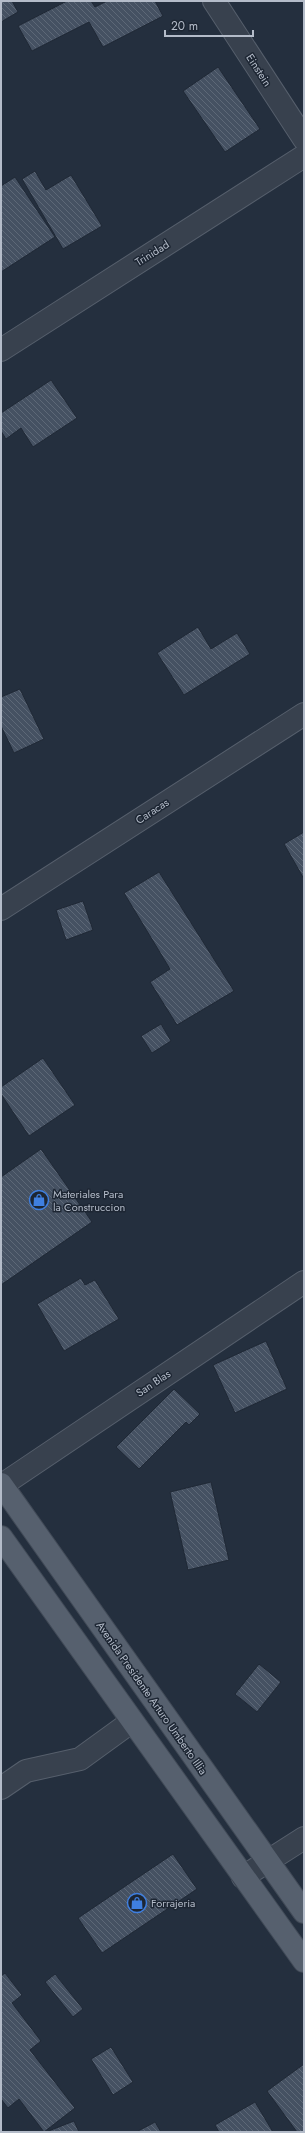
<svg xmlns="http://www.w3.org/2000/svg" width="305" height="2133" font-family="Jost,sans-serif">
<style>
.building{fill:url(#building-back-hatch);stroke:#1f2835}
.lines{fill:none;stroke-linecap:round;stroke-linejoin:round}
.minor-casing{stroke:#565f6c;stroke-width:24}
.primary-casing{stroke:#414a57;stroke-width:24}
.minor{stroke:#38414e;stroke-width:22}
.primary{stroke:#56606e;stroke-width:22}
.labels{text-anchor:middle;stroke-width:3;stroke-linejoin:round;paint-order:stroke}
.street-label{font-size:11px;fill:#b4bcc9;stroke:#1d2633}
.poi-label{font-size:11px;fill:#b4bcc9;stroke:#1d2633;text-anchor:start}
</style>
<defs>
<pattern id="building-back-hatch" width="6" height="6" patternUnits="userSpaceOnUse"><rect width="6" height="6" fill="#455162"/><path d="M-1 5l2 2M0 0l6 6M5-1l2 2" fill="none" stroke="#5d6877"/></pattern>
</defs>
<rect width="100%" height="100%" fill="#242f3e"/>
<g class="building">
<path d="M1,1H12L18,12L1,22Z"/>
<path d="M67,1H91L95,7L107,1H155L163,16L103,47L89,22L32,51L18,26Z"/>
<path d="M218,67L260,129L225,152L183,91Z"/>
<path d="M35,171L46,190L71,175L102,226L63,249L22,179Z"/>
<path d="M15,177L55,237L1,272V186Z"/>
<path d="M51,380L77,418L33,447L21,428L6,439L1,431V413Z"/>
<path d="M198,627L211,649L237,633L250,654L184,695L157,653Z"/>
<path d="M20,689L44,739L14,753L1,726V697Z"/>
<path d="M304,832V879L284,844Z"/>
<path d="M159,872L234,991L177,1025L150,982L170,969L124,893Z"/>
<path d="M83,901L93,930L66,940L56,910Z"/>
<path d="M161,1024L171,1041L152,1053L141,1036Z"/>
<path d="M43,1058L75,1105L29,1136L1,1094V1087Z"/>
<path d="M41,1149L92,1222L1,1285V1177Z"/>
<path d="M81,1278L85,1285L95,1280L119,1319L64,1351L37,1304Z"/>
<path d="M266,1341L287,1389L235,1413L213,1365Z"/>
<path d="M174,1389L200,1414L189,1425L186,1422L139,1469L116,1447Z"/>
<path d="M211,1482L229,1560L188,1570L170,1492Z"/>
<path d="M259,1664L281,1682L257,1712L235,1694Z"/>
<path d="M173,1854L197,1889L102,1953L78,1918Z"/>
<path d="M5,1973L22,1995L12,2003L41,2041L30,2050L75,2108L44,2132L19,2099L8,2108L1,2099V1976Z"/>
<path d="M55,1974L83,2009L73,2017L45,1982Z"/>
<path d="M111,2047L133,2082L113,2095L91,2059Z"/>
<path d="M304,2064V2132H297L267,2091Z"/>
<path d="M255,2102L273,2132H219L215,2125Z"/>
<path d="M74,2121L79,2132H46Z"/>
<path d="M155,2122L161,2132H139L138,2131Z"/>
</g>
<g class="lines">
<defs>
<g id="minor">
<path d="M214,1L304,139"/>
<path d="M1,350L304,156"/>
<path d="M1,909L304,714"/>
<path d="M2,1485L304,1282"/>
<path d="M1,1788L26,1771L80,1759L131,1722"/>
<path d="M243,1877L304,1838"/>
</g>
<g id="primary">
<path d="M1,1484L304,1912"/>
<path d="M1,1537L304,1961"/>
</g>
</defs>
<use href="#minor" class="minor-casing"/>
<use href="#primary" class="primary-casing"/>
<use href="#minor" class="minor"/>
<use href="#primary" class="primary"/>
</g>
<defs>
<symbol id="shop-ring" viewBox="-11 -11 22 22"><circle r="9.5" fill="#1d2633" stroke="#3f7fe0" stroke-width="1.5"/><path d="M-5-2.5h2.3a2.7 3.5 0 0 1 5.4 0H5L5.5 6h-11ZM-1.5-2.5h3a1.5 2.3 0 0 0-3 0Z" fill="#3f7fe0"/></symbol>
</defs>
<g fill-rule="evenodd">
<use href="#shop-ring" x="28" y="1189" width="22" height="22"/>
<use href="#shop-ring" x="126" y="1892" width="22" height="22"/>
</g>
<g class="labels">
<g class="street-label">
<text transform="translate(259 70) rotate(57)" y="4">Einstein</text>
<text transform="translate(152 253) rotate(-32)" y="4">Trinidad</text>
<text transform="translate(152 811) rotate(-33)" y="4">Caracas</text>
<text transform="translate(153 1383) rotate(-34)" y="4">San Blas</text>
<text transform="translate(152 1698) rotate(55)" y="4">Avenida Presidente Arturo Umberto Illia</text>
</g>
<g class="poi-label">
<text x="53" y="1198">Materiales Para<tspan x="53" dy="13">la Construccion</tspan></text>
<text x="151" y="1907">Forrajeria</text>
</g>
</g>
<rect width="305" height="2133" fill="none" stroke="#b4bcc9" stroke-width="4"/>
<path d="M165 30v6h88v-6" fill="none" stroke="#b4bcc9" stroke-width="2"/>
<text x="171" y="30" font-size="12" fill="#b4bcc9" stroke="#1d2633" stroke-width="3" paint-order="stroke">20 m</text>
</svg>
